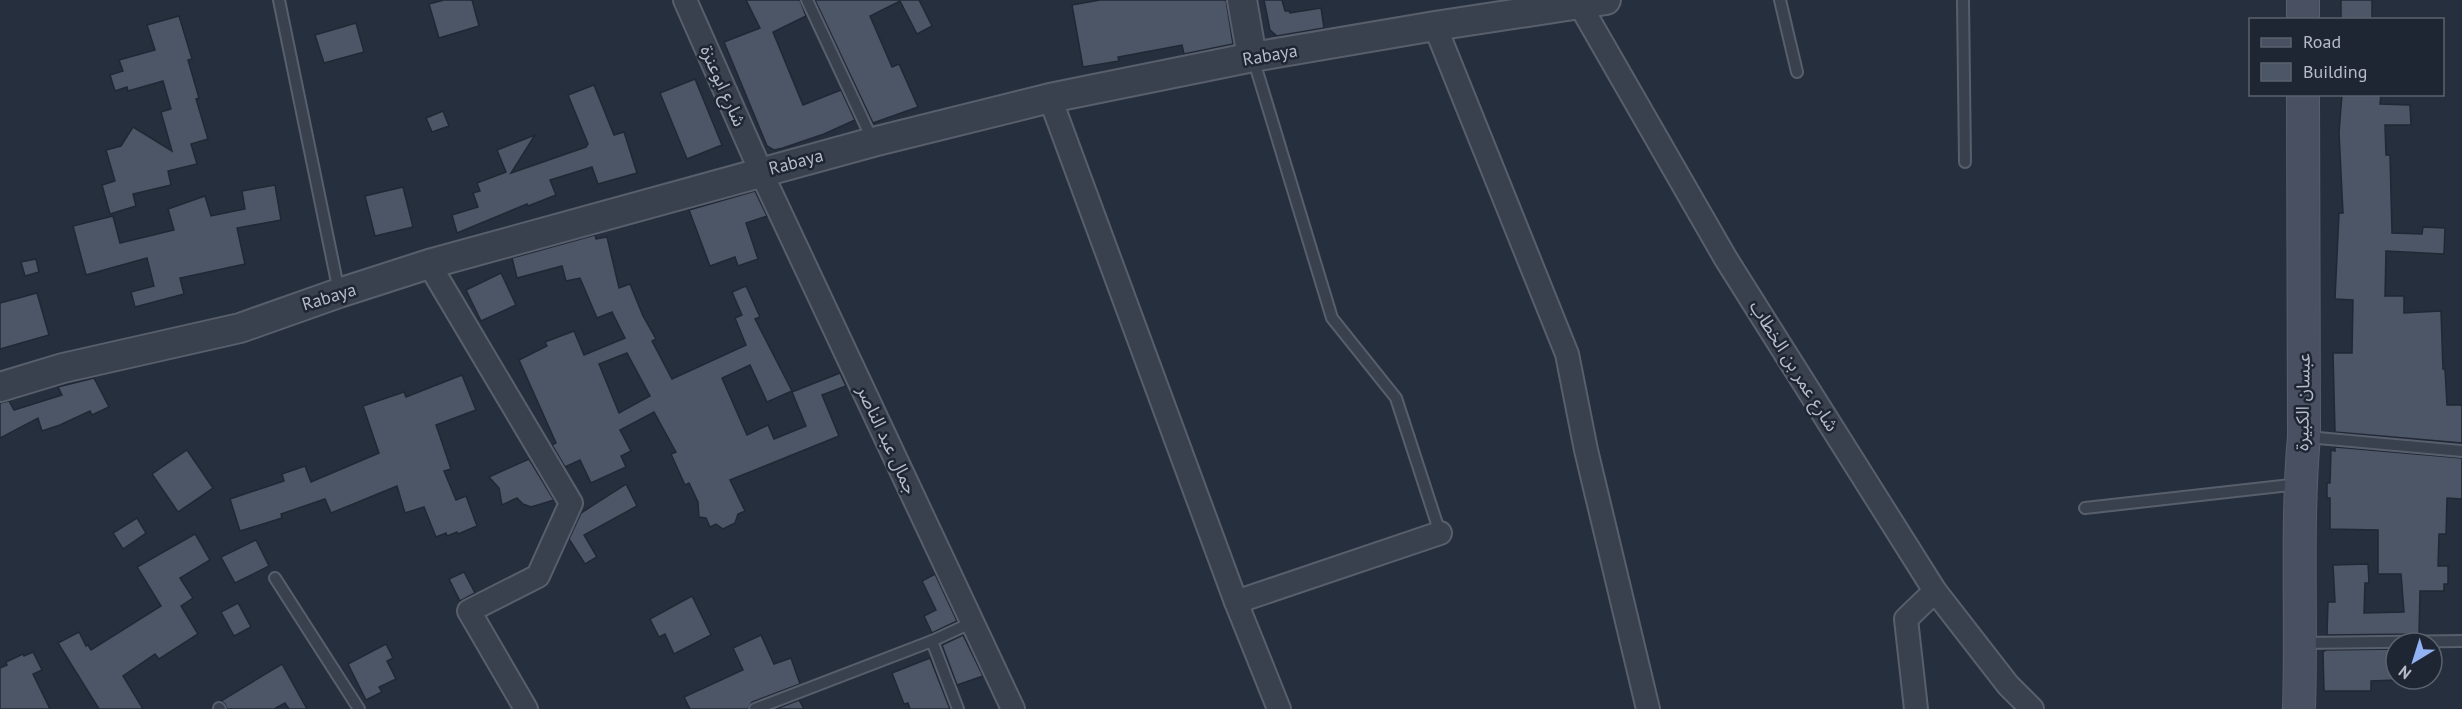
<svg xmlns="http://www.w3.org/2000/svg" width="2462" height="709" font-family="'PT Sans','Noto Sans Arabic',sans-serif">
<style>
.building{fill:#4c5666;stroke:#212835;stroke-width:1.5;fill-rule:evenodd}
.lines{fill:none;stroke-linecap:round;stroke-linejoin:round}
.service-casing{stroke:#585f6c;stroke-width:14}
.minor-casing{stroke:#585f6c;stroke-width:26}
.tertiary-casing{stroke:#585f6c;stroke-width:32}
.secondary-casing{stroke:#585f6c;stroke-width:34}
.service{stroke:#3a414e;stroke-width:10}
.minor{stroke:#3a414e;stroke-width:22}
.tertiary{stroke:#3a414e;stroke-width:28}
.secondary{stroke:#485061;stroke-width:32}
.labels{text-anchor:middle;stroke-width:5;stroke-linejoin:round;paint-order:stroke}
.street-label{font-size:18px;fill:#b6bcc9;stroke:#1f2633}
</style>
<rect width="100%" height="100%" fill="#262f3e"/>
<g class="building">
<path d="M444,0H472L479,26L439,38L429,4Z"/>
<path d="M746,0H800L806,16L773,32L803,105L841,90L855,120L824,134L783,148L774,150L767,146L724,42L760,28Z"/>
<path d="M815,0H919L932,26L917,34L900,1L870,16L892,67L899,64L918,107L873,123Z"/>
<path d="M1100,0H1226L1233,44L1184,54L1182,45L1118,57L1119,61L1083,67L1072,5Z"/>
<path d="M1264,0H1282L1285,11H1289L1290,13L1321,8L1324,28L1277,36L1270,30Z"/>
<rect x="2341" y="0" width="31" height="20"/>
<path d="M179,16L192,59L188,60L199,98L196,99L208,139L191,144L197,164L168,171L171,185L133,194L136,206L110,214L102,185L115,181L106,150L121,146L133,127L172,151L161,112L171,109L163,81L128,91L127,87L115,91L110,75L123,71L119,60L155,50L147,25Z"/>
<path d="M356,23L364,52L324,63L315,35Z"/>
<path d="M695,79L722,145L687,159L660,93Z"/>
<path d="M594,85L614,135L624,132L637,173L598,184L592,167L550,180L556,195L528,206L527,204L457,233L452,215L478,207L473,193L480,191L477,183L506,172L497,150L535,135L511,173L586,147L588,144L568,95Z"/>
<path d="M2342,94H2381L2380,104L2410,105L2411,125H2385L2386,155H2390L2392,233L2422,234L2423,227L2445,228L2444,254L2386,251L2385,296H2404V313L2441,311L2443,369H2445L2447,405H2462V443L2335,432L2333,353H2352L2353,300L2335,299L2339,213H2343L2339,133Z"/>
<path d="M443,111L449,126L432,132L426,118Z"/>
<path d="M275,185L281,220L237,228L245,264L180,278L184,294L135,307L131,292L154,286L147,258L86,275L73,226L113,216L120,243L174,230L168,209L205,196L211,216L245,209L242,191Z"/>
<path d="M403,187L413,227L375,236L365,196Z"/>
<path d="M755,191L767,216L746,223L758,259L738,266L735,257L710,266L689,210Z"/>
<path d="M595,235L596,239L607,237L619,288L630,284L643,316L656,339L652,341L672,379L746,345L735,318L742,315L732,292L746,286L760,317L755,319L792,391L767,402L750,365L722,378L747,435L768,425L774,439L806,426L792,392L840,373L846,386L822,395L839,436L730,480L745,511L738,514L735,523L723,529L716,524L710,527L706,518L699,517L698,502L689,483L685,485L671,454L676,452L654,412L620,430L631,451L621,456L626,467L591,483L580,460L565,467L552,445L556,443L519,360L547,346L545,342L574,331L584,355L625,338L612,312L597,318L580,278L566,281L562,266L517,278L512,258ZM627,353L650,396L619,413L599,364Z"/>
<path d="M36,259L39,272L25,276L21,262Z"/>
<path d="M501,273L516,305L481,321L466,290Z"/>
<path d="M37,293L49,335L0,349V303Z"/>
<path d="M462,375L476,410L436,425L451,469L444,471L456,500L466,496L477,526L458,534L457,532L447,536L446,533L436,537L424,507L405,513L397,486L331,513L325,499L281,514L282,518L240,531L230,499L284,481L282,474L305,466L311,482L379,453L363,406L404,392L406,397Z"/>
<path d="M94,378L109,407L92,415L90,411L60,425L42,431L38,418L0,438V403L9,401L14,410L62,395L58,387Z"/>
<path d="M2335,447L2462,458V499L2447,498L2446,534H2439L2438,566H2448V584H2444V591H2420L2419,634L2327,635L2328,602H2335L2333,565L2368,564L2369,583H2365L2364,613L2404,612L2401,574H2378V530L2330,529V498H2327V483H2330L2331,450L2335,451Z"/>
<path d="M187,450L213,488L178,512L152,474Z"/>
<path d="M529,459L554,500L531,507L523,504L517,498L502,505L499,488L489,477Z"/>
<path d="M626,484L637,506L584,535L597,557L585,564L569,539L581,513Z"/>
<path d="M137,518L146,533L123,549L113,533Z"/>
<path d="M195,534L210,560L180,578L193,598L181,606L198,634L159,659L155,654L123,676L143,709H99L58,643L79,632L86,646L88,645L91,650L161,606L137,567Z"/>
<path d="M256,540L269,566L235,583L221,557Z"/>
<path d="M464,572L475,593L460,601L449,579Z"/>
<path d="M935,574L957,621L932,633L924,616L936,610L922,581Z"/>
<path d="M692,596L711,635L674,654L665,634L659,637L650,619Z"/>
<path d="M238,603L251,627L234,636L221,612Z"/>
<path d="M761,635L774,664L791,658L800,684L752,702L748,709H690L684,697L743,670L733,648Z"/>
<path d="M963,635L983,676L957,685L942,645Z"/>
<path d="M386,644L393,658L387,661L396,679L379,687L382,692L366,700L348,664Z"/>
<path d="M2396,649V680L2371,681V691H2324L2323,652L2326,650Z"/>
<path d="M33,652L42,670L33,674L50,709H0V668L7,665L6,662L23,654L24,656Z"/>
<path d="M930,658L950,709H910L908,703L904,704L892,673Z"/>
<path d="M282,664L307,709H289L285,703L274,709H227L225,704L221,701Z"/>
<path d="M799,700L804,709H776Z"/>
</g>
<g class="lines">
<defs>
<g id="service">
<path d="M279,0L339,292"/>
<path d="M807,0L873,141"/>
<path d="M1780,0L1797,72"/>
<path d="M1963,0L1965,162"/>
<path d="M1253,58L1332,318L1396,398L1440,533"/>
<path d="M2307,437L2462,451"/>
<path d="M2085,508L2299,484"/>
<path d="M275,578L359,709"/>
<path d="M932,641L958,709"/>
<path d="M2302,643L2462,641"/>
<path d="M219,708L220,709"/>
<path d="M755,709L932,641L973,622"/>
</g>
<g id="minor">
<path d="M685,0L761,172L1013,709"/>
<path d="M1580,5L1726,259L1935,591L2008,685L2032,709"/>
<path d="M1435,26L1567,354L1586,450L1648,709"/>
<path d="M1050,98L1236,602L1279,709"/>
<path d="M429,264L571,503L538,576L469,611L526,709"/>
<path d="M1236,602L1440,533"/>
<path d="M1916,709L1906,619L1935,591"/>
</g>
<g id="tertiary">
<path d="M1242,0L1252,57"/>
<path d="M0,387L63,368L240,328L339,293L429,264L873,142L1050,98L1253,57L1435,26L1606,0"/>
</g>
<g id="secondary">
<path d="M2303,0V20"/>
<path d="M2299,709C2302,618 2296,527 2304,436L2303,94"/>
</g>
</defs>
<use href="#service" class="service-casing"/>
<use href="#minor" class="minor-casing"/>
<use href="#tertiary" class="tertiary-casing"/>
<use href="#secondary" class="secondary-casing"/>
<use href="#service" class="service"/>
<use href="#minor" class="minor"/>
<use href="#tertiary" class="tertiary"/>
<use href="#secondary" class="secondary"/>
</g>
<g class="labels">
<g class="street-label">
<text transform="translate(1270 55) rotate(-10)" y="6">Rabaya</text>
<text transform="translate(723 86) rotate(66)" y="6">شارع ابوعنزة</text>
<text transform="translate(796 162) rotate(-15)" y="6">Rabaya</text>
<text transform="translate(329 297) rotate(-17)" y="6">Rabaya</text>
<text transform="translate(1794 366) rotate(58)" y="6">شارع عمر بن الخطاب</text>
<text transform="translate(2303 402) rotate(-89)" y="6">عبسان الكبيرة</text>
<text transform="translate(887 440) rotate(65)" y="6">جمال عبد الناصر</text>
</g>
</g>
<rect x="2249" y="18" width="195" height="78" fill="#1f2633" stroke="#5b626f" stroke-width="1.5"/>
<rect x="2261" y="38" width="30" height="9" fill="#485061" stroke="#5b626f" stroke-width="1.5"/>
<text x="2303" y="48" font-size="18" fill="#b6bcc9">Road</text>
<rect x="2261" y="63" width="30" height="18" fill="#4c5666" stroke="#5b626f" stroke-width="1.5"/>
<text x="2303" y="78" font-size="18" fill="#b6bcc9">Building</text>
<g transform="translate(2414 661) rotate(218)"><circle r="28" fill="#1f2633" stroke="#5b626f" stroke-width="1.5"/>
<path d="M0-4.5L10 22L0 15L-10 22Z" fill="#91b2f3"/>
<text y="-9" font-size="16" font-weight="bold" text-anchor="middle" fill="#b6bcc9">N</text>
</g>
</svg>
